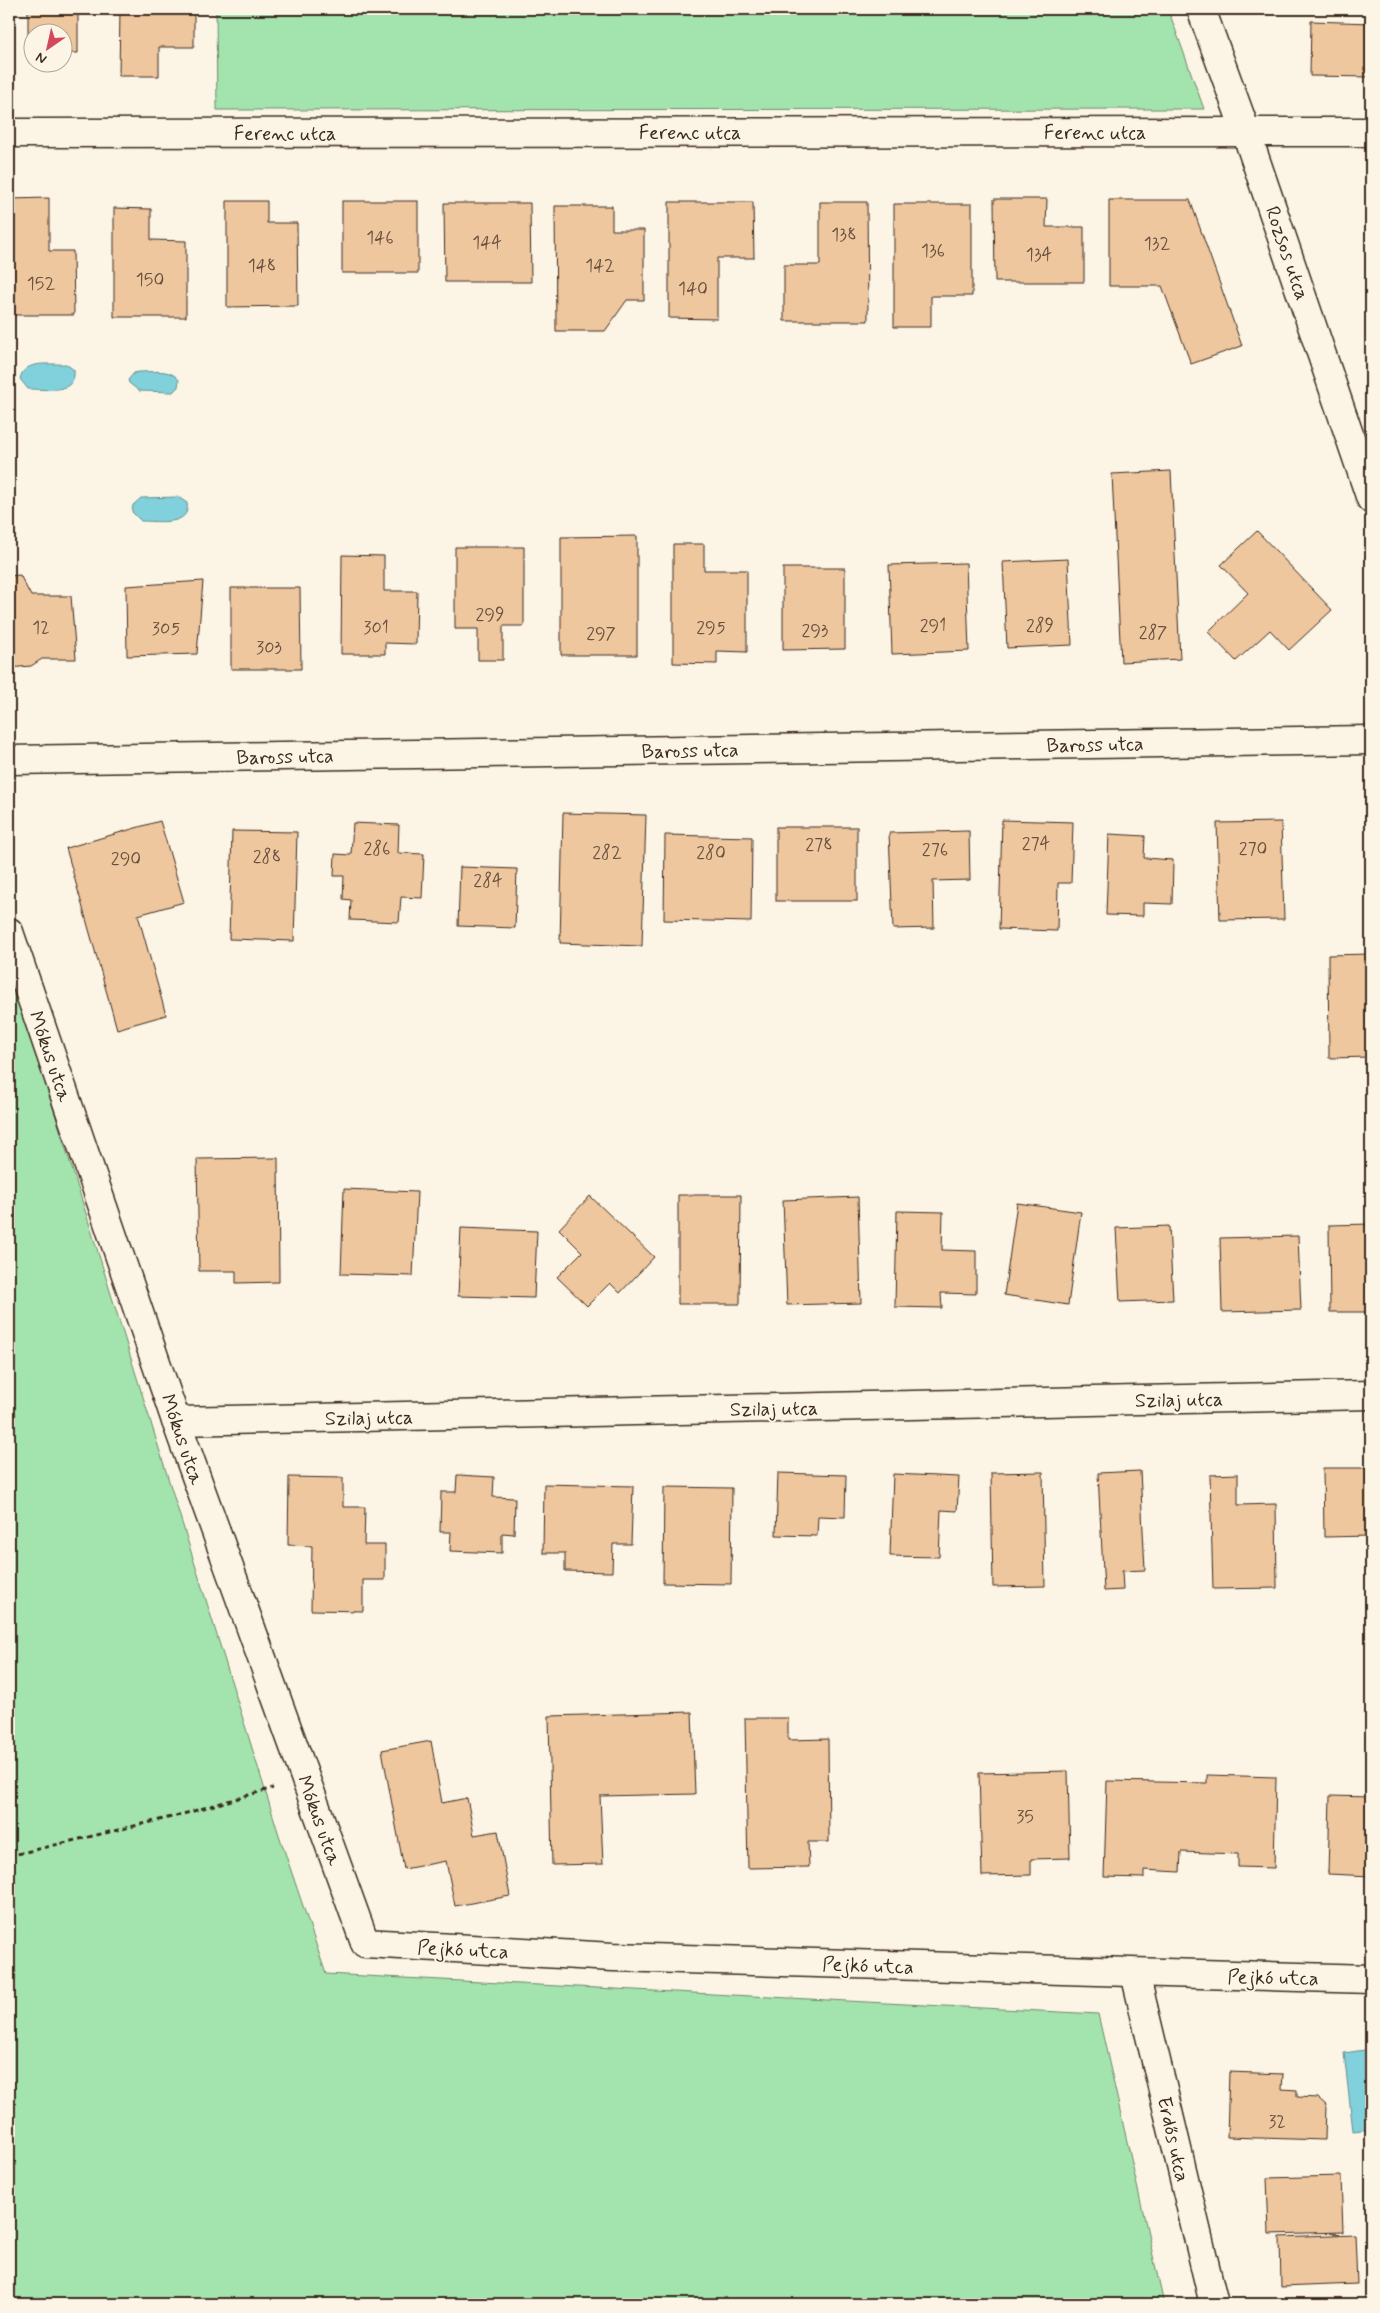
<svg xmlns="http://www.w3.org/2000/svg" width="1380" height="2313" font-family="Mynerve,sans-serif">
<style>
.green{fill:#a3e4ae;stroke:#6f8766}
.water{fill:#80d1db;stroke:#648e8f}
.building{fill:#efc79f;stroke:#3b2a1e}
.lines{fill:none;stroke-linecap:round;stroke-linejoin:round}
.minor-casing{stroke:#3b2a1e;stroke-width:31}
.path{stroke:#3b2a1e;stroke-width:3;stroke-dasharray:5 4;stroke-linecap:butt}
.minor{stroke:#fcf5e5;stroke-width:28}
.labels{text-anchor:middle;stroke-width:4;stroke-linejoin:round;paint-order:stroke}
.number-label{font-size:18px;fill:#68513e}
.street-label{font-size:20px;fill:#3b2a1e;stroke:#fcf5e5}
</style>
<rect width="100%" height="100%" fill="#fcf5e5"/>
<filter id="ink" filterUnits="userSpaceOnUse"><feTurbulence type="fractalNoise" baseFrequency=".02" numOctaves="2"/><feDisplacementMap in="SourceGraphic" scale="10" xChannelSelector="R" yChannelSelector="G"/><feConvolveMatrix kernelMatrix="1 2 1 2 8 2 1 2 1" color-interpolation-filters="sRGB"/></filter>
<g filter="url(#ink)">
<g class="green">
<path d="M216,9H1168L1204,109L217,110Z"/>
<path d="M15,985L279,1835L326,1974L1098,2014L1164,2304H9V987Z"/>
</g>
<g class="water">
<path d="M66,364L74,370C77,395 45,389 28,389L20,379C24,359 50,365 66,364Z"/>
<path d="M139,372C153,372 170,368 179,380L178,387L173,392L139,391L129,383L128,380L134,373Z"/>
<path d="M178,497L187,503C191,527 157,521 141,521L132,512L133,505L141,498Z"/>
<path d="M1371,2049V2129L1353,2131L1344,2053Z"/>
</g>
<g class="building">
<path d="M28,9H78V53H62V32H32V53H28Z"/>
<path d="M120,9H194V47H159V76H119Z"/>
<path d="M1311,21L1371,23V77L1310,76Z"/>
<path d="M49,198V251H73L74,315H9V199Z"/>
<path d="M994,199H1047L1046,227H1084V282H995Z"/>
<path d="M1109,200H1190L1242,346L1191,364L1162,286H1109Z"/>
<path d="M227,201H267V223H297L298,306L227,307Z"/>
<rect x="342" y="201" width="76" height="72"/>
<path d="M669,202H753L754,258H717V319L669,318Z"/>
<path d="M820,202H867L868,321H784V265H820Z"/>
<path d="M444,203H530L531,282H445Z"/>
<path d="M894,204H972V296H931V327H894Z"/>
<path d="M555,206H612V230H644V300H627L605,331H556Z"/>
<path d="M114,208L151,209V240L186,241V317H114Z"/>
<path d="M1171,471L1180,659L1121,662L1112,474Z"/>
<path d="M1257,531L1332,610L1289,650L1270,630L1236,661L1208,632L1248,593L1221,565Z"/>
<path d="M637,536V655H561V537Z"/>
<path d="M673,544H704V570H747V652L717,651V664L673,663Z"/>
<path d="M455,547H524V626H503V660H478V629H455Z"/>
<path d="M342,555L384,556V591H417L416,644L385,643V654H341Z"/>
<path d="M1068,559L1072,645L1007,648L1003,562Z"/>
<path d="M966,563L969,651L892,654L889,565Z"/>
<path d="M783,568H845V649L783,650Z"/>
<path d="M20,575L31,596H71L76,659H42L31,666L9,668V576Z"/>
<path d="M203,581L197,654L127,656L126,586Z"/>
<path d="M231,588H300L301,669H231Z"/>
<path d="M563,813L646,815L642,946L560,943Z"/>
<path d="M1002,820L1073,822L1071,883H1058L1057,931L999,929Z"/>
<path d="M160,821L184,902L138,915L166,1015L117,1029L66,848Z"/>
<path d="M1281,822L1284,919L1220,920L1217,823Z"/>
<path d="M353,823L399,825L398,853L424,854L422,898L401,897L399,922L350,920L351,900L343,899L344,876H334L335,854L351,855Z"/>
<rect x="776" y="827" width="81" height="74"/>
<path d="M232,831L297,832L294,941L229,939Z"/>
<path d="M969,831L970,880L933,881L934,928L893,929L889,833Z"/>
<path d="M1109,834L1145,836L1144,858L1173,860L1172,904L1143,903V916L1106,915Z"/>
<path d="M665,835L752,837L751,922L664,920Z"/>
<path d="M460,867L517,869L515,928L458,926Z"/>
<path d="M1371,954V1057L1329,1058L1328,955Z"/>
<path d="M278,1158L279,1282L236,1283V1271H199L197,1159Z"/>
<path d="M344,1189L417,1192L413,1276L341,1274Z"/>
<path d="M678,1195H741L740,1304H678Z"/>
<path d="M590,1196L654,1257L620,1293L610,1283L587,1306L557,1277L582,1252L559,1229Z"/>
<path d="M858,1197L861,1303L787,1305L783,1200Z"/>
<path d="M1017,1203L1081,1212L1068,1305L1004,1295Z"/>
<path d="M897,1211L943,1212L942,1250L976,1251V1294L941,1293L942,1308L895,1307Z"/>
<path d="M1371,1224V1312H1330L1329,1225Z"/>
<path d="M1169,1226L1173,1300L1120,1302L1116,1228Z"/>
<path d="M461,1228L537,1231L534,1298L458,1296Z"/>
<path d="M1298,1236L1301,1310L1222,1312L1220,1238Z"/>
<path d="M1323,1468H1371V1536L1324,1537Z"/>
<path d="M1140,1471L1145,1570L1122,1571L1123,1590L1104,1591L1098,1473Z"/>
<path d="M1043,1472L1045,1586L993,1587L991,1473Z"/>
<path d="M778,1473L846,1475L845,1517L818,1516L817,1536L776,1535Z"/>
<path d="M893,1474L959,1477L957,1511L941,1510L939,1557L890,1556Z"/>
<path d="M1238,1474V1505L1276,1504L1277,1588L1213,1589L1210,1475Z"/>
<path d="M457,1475L494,1477L493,1497L515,1498L514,1534L502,1533V1553L450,1551L451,1532H440L441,1492H456Z"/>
<path d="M289,1477L343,1478V1507H365L364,1545H385V1580H363V1611L311,1610L312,1546L288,1545Z"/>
<path d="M544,1484L633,1486L631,1544H613L612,1572L565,1571V1553H543Z"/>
<path d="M664,1487L732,1488L731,1584L663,1583Z"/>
<path d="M692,1712L695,1794L600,1796L603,1864L552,1865L549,1716Z"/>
<path d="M745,1718H788V1740L828,1739L829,1842H808L809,1867L748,1868Z"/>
<path d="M431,1741L442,1803L467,1798L474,1835L498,1831L510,1896L455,1906L446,1861L404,1869L382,1750Z"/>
<path d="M1068,1771L1070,1858L1031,1859V1875L982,1876L979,1773Z"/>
<path d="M1207,1775L1276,1777L1274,1868L1238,1867V1854L1181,1852L1180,1872L1144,1870V1878L1104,1877L1107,1781L1207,1783Z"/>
<path d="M1330,1796L1371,1797V1876L1328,1874Z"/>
<path d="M1229,2072L1283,2074L1282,2089L1297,2090V2097L1318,2098L1326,2105L1325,2140L1227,2137Z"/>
<path d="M1341,2176L1343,2232L1269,2234L1267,2178Z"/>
<path d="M1355,2234L1357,2284L1281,2287L1280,2237Z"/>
</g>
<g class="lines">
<defs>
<g id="minor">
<path d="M1201,9L1246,132L1371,499"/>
<path d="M9,133L1371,132"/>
<path d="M9,760L1371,740"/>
<path d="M9,932L176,1421L365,1943L613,1957L1371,1979"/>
<path d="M176,1421L1371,1395"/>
<path d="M1135,1973L1214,2304"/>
</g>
</defs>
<use href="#minor" class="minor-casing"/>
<path class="path" d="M9,1856L176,1816L273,1788"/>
<use href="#minor" class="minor"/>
</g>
</g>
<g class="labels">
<g class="number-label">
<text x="844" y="240">138</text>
<text x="380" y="243">146</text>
<text x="487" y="248">144</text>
<text x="1157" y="249">132</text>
<text x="933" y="256">136</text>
<text x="1039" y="260">134</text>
<text x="262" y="271">148</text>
<text x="600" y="271">142</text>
<text x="150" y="285">150</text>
<text x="41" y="289">152</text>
<text x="693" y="294">140</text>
<text x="490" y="620">299</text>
<text x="933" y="631">291</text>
<text x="1040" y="631">289</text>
<text x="41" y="633">12</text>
<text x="376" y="633">301</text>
<text x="711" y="633">295</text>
<text x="166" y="634">305</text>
<text x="815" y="636">293</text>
<text x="1153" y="638">287</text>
<text x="601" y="639">297</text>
<text x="269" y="653">303</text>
<text x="1036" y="849">274</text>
<text x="819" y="850">278</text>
<text x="377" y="854">286</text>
<text x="1253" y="854">270</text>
<text x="935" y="855">276</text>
<text x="607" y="858">282</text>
<text x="711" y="858">280</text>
<text x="267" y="862">288</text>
<text x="126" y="864">290</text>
<text x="488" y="886">284</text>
<text x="1025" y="1822">35</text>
<text x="1277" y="2127">32</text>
</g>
<g class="street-label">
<text x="690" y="139">Ferenc utca</text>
<text x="1095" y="139">Ferenc utca</text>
<text x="285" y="140">Ferenc utca</text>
<text transform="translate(1288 253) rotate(71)" y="7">Rozsos utca</text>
<text transform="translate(1095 744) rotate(-1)" y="7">Baross utca</text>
<text transform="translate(690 750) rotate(-1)" y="7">Baross utca</text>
<text transform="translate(285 756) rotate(-1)" y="7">Baross utca</text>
<text transform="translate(51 1056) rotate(71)" y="7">Mókus utca</text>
<text transform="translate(1179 1399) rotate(-1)" y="7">Szilaj utca</text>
<text transform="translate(774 1408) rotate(-1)" y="7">Szilaj utca</text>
<text transform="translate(369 1417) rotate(-1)" y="7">Szilaj utca</text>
<text transform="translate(183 1439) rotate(71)" y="7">Mókus utca</text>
<text transform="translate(320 1820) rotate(70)" y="7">Mókus utca</text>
<text transform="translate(463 1949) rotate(3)" y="7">Pejkó utca</text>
<text transform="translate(868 1965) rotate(2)" y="7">Pejkó utca</text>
<text transform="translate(1273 1977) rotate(1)" y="7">Pejkó utca</text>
<text transform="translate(1174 2139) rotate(77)" y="7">Erdős utca</text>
</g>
</g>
<rect width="1380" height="2313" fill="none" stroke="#fcf5e5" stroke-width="30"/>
<rect x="15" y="15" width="1350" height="2283" fill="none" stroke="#3b2a1e" stroke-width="2" filter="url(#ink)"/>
<g transform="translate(48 48) rotate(214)"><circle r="24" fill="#fcf5e5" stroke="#afa495"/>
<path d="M0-4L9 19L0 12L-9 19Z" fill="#d1495b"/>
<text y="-8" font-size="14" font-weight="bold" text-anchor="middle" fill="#3b2a1e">N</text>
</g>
</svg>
